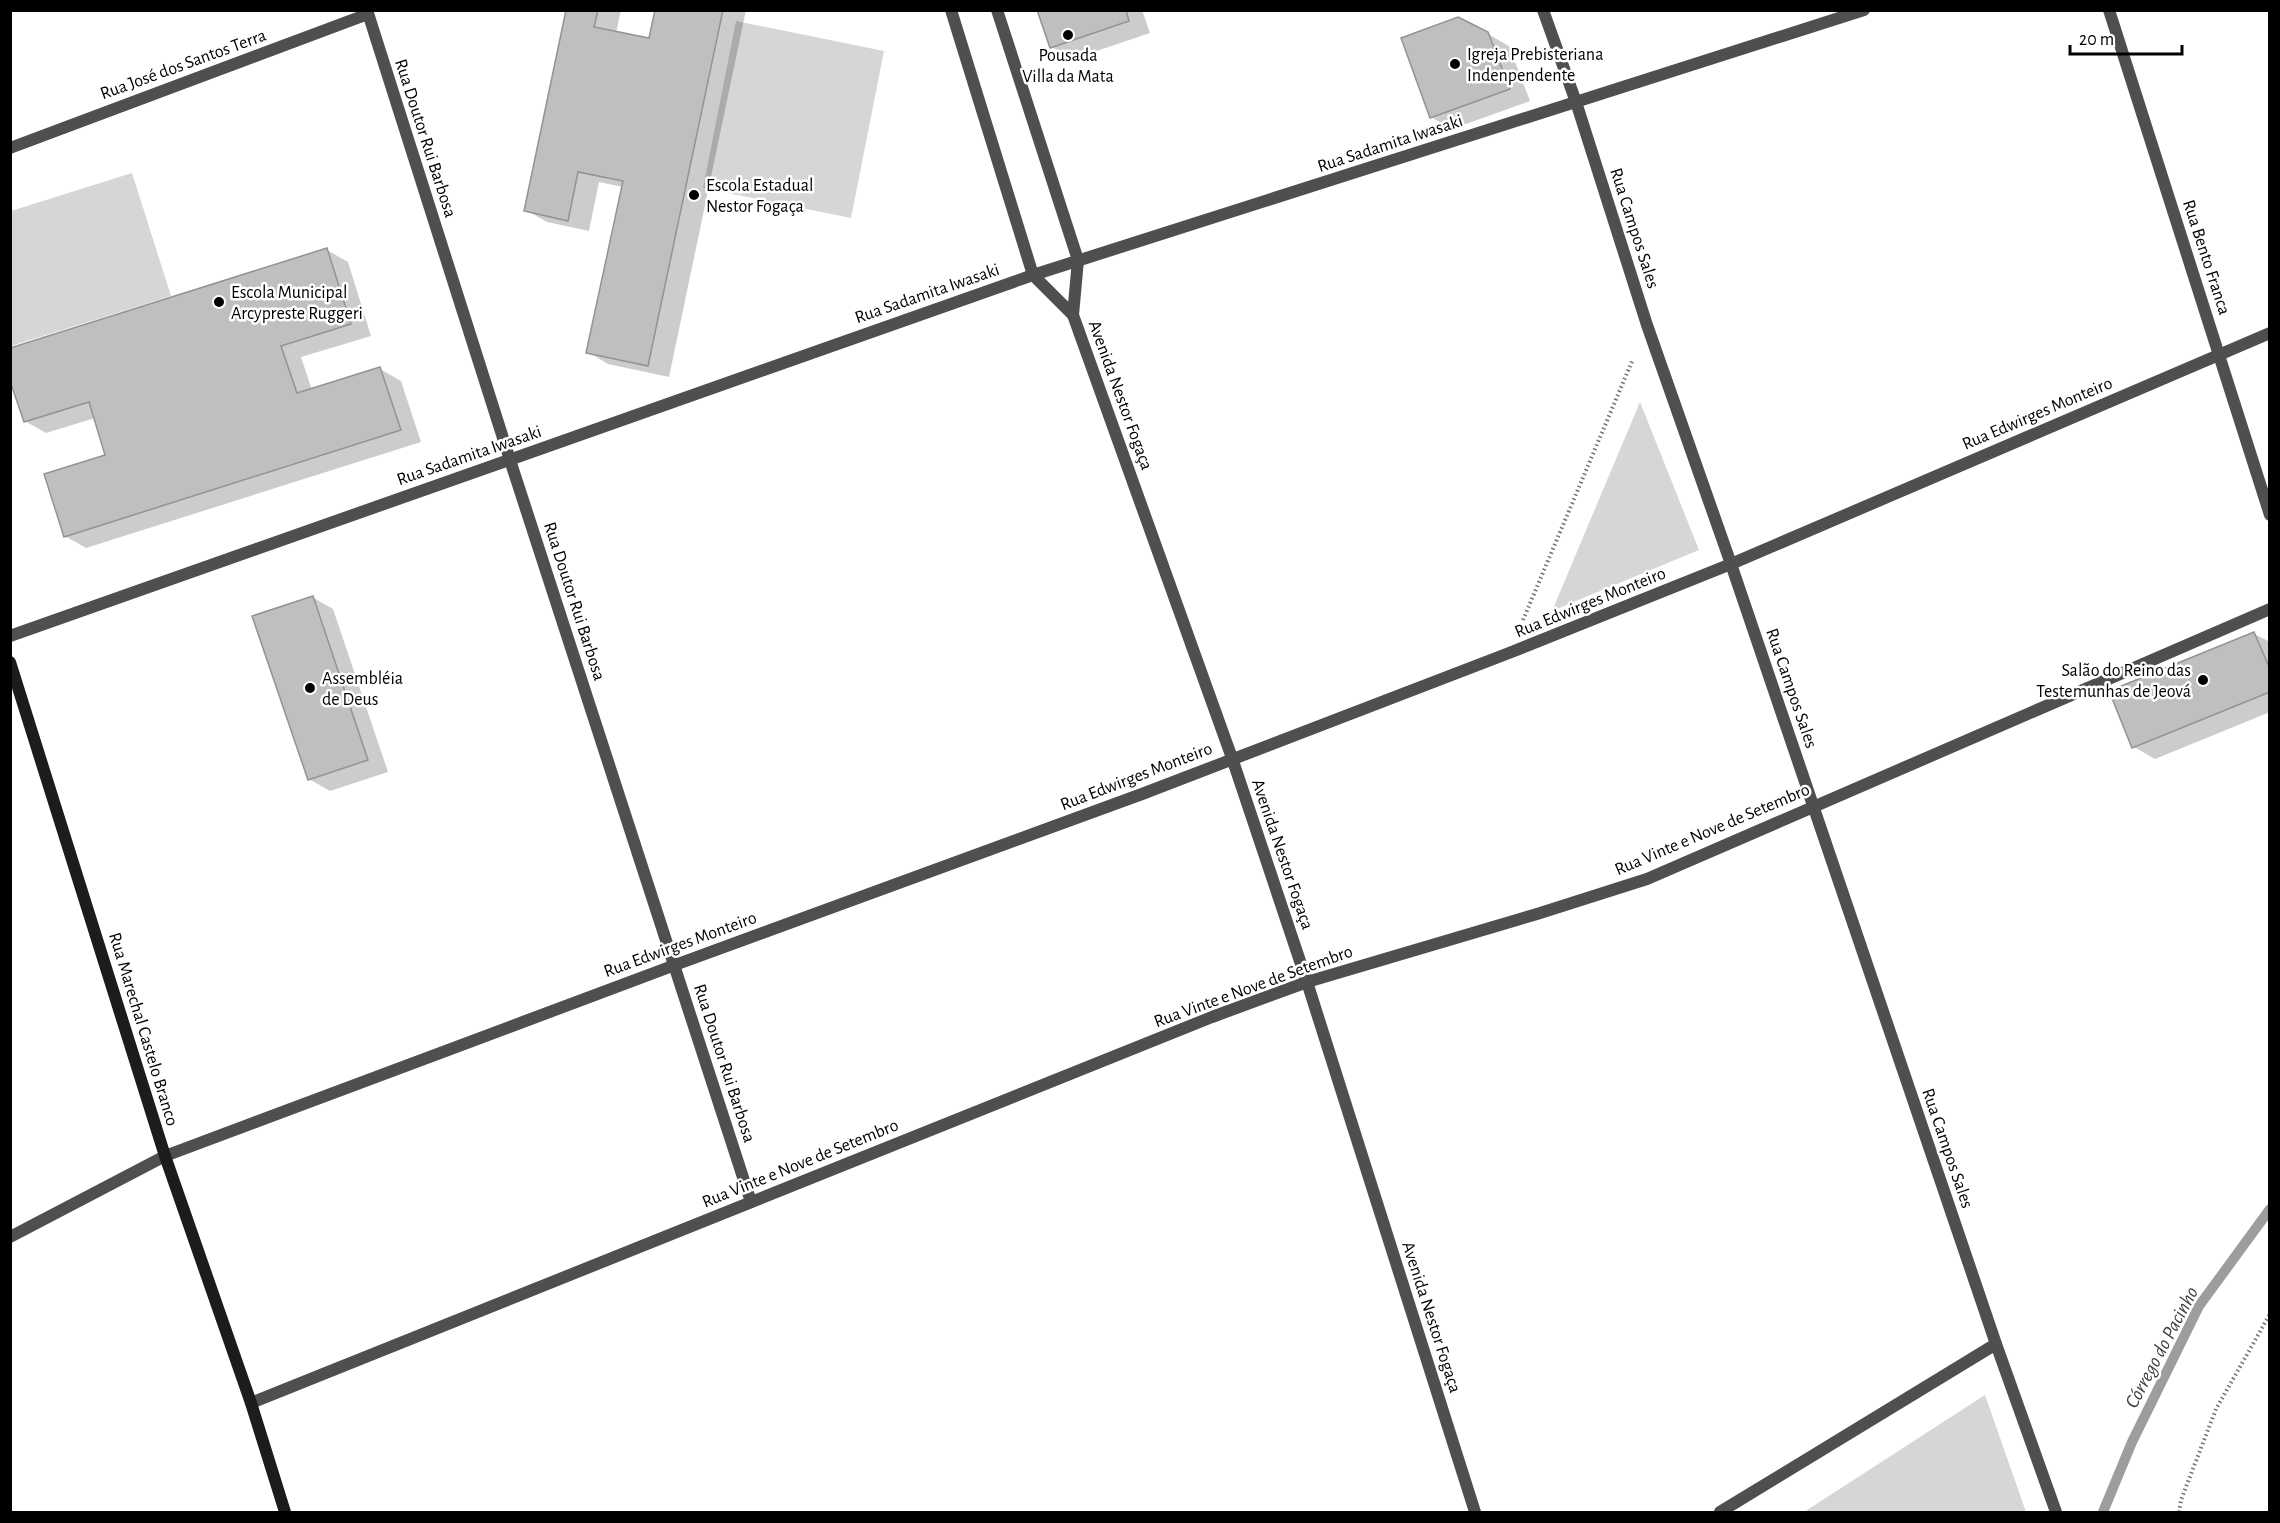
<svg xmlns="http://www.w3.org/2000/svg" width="2280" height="1523" font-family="'Alegreya Sans',sans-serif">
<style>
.green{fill:#d6d6d6}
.shadow{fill:#0003}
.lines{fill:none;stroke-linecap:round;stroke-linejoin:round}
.stream{stroke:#9d9d9d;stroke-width:10}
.building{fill:#bfbfbf;stroke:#939393;stroke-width:1.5}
.path{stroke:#717171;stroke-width:4;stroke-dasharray:1.5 3;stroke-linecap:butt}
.street{stroke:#4f4f4f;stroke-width:12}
.secondary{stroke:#1c1c1c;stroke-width:12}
.poi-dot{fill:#000;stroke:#fff;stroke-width:2}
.labels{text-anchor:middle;stroke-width:5;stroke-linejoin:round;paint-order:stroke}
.poi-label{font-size:18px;fill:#000;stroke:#fff;text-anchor:start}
.street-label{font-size:18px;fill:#000;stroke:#fff}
.water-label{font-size:20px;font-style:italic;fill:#3e3e3e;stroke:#fff}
</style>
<rect width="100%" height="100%" fill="#fff"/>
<g class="green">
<path d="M736,21L884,51L851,218L703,188Z"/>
<path d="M132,173L171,296L11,346V211Z"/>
<path d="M1640,402L1699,550L1552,611Z"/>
<path d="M1985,1395L2026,1512H1804Z"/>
</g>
<g class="shadow">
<path d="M568,10H621L616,33L650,40L657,10H746L669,377L608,364L588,352L623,187L599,182L589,231L547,222L526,210Z"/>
<path d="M1039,10H1142L1150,33L1073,59L1052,47Z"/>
<path d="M1488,34L1509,46L1530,101L1452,129L1431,117Z"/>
<path d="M327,250L348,262L371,336L301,357L312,390L380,369L401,381L421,442L86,548L65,536L107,456L95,418L46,433L25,421Z"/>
<path d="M312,597L333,609L388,772L330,791L309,779Z"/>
<path d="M2254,634L2270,642V712L2155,759L2134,747Z"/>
</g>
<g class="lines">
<path class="stream" d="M2103,1512L2132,1442L2199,1306L2270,1209"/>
</g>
<g class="building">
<path d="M566,10H598L594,27L649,38L655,10H723L648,366L586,353L623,181L578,172L568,221L524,211Z"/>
<path d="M1037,10H1126L1129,21L1050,48Z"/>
<path d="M1458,17L1488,32L1510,89L1430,118L1401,38Z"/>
<path d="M327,248L351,324L281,346L297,393L380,367L401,430L64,537L44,474L105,455L89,402L24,422L10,381V348Z"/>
<path d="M313,596L368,760L308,780L252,616Z"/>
<path d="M2254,632L2270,669V692L2132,748L2109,691Z"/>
</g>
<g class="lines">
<g class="path">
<path d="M1523,620L1633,359"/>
<path d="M2179,1512L2181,1500L2216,1409L2270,1314"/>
</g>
<g class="street">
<path d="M367,10L510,460L751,1202"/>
<path d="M951,10L1033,275L1073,315"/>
<path d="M997,10L1078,260L1073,315L1232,758L1307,982L1475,1512"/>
<path d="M1543,10L1576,102L1647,325L1731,564L1996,1344L2056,1512"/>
<path d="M2109,10L2270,515"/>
<path d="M10,148L368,14"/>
<path d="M10,636L1033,275L1864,10"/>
<path d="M10,1237L165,1156L675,965L1142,794L1509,653L1731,564L2270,333"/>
<path d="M251,1403L1212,1017L1307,982L1537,914L1647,879L2270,609"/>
<path d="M1720,1512L1996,1344"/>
</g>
<path class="secondary" d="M10,662L165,1156L251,1403L285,1512"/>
</g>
<g class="poi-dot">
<circle cx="1068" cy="35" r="6"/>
<circle cx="1455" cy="64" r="6"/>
<circle cx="694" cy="195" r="6"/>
<circle cx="219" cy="302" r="6"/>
<circle cx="2203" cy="680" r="6"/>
<circle cx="310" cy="688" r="6"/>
</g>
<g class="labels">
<g class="poi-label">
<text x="1467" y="60">Igreja Prebisteriana<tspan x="1467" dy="21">Indenpendente</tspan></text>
<text x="1068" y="61" text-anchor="middle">Pousada<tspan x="1068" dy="21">Villa da Mata</tspan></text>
<text x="706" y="191">Escola Estadual<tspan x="706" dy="21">Nestor Fogaça</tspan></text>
<text x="231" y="298">Escola Municipal<tspan x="231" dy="21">Arcypreste Ruggeri</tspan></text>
<text x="2191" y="676" text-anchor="end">Salão do Reino das<tspan x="2191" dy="21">Testemunhas de Jeová</tspan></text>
<text x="322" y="684">Assembléia<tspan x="322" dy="21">de Deus</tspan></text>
</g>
<g class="street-label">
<text transform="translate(183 64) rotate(-20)" y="6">Rua José dos Santos Terra</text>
<text transform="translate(426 138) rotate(72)" y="6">Rua Doutor Rui Barbosa</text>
<text transform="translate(1390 143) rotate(-18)" y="6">Rua Sadamita Iwasaki</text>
<text transform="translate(1635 228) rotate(72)" y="6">Rua Campos Sales</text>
<text transform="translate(2207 257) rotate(72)" y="6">Rua Bento Franca</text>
<text transform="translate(927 293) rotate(-19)" y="6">Rua Sadamita Iwasaki</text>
<text transform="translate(1121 395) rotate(70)" y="6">Avenida Nestor Fogaça</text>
<text transform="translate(2037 413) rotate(-23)" y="6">Rua Edwirges Monteiro</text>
<text transform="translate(469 455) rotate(-19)" y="6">Rua Sadamita Iwasaki</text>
<text transform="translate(575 601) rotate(72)" y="6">Rua Doutor Rui Barbosa</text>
<text transform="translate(1590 602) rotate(-22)" y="6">Rua Edwirges Monteiro</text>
<text transform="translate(1792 688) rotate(71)" y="6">Rua Campos Sales</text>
<text transform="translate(1136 776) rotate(-21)" y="6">Rua Edwirges Monteiro</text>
<text transform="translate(1712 829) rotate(-23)" y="6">Rua Vinte e Nove de Setembro</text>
<text transform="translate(1283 854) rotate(71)" y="6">Avenida Nestor Fogaça</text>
<text transform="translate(680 944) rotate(-20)" y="6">Rua Edwirges Monteiro</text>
<text transform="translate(1253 986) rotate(-20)" y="6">Rua Vinte e Nove de Setembro</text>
<text transform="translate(144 1029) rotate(73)" y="6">Rua Marechal Castelo Branco</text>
<text transform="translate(725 1063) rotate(72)" y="6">Rua Doutor Rui Barbosa</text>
<text transform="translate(1948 1148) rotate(71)" y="6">Rua Campos Sales</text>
<text transform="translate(800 1163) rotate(-22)" y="6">Rua Vinte e Nove de Setembro</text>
<text transform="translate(1432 1317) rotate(72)" y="6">Avenida Nestor Fogaça</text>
</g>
<g class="water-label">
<text transform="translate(2161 1347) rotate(-62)" y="7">Córrego do Pacinho</text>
</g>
</g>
<rect width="2280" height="1523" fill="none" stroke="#000000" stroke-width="24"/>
<path d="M2070 45v9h112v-9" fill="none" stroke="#000000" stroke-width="3"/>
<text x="2079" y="45" font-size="18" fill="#000000" stroke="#ffffff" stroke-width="4.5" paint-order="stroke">20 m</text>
</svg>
